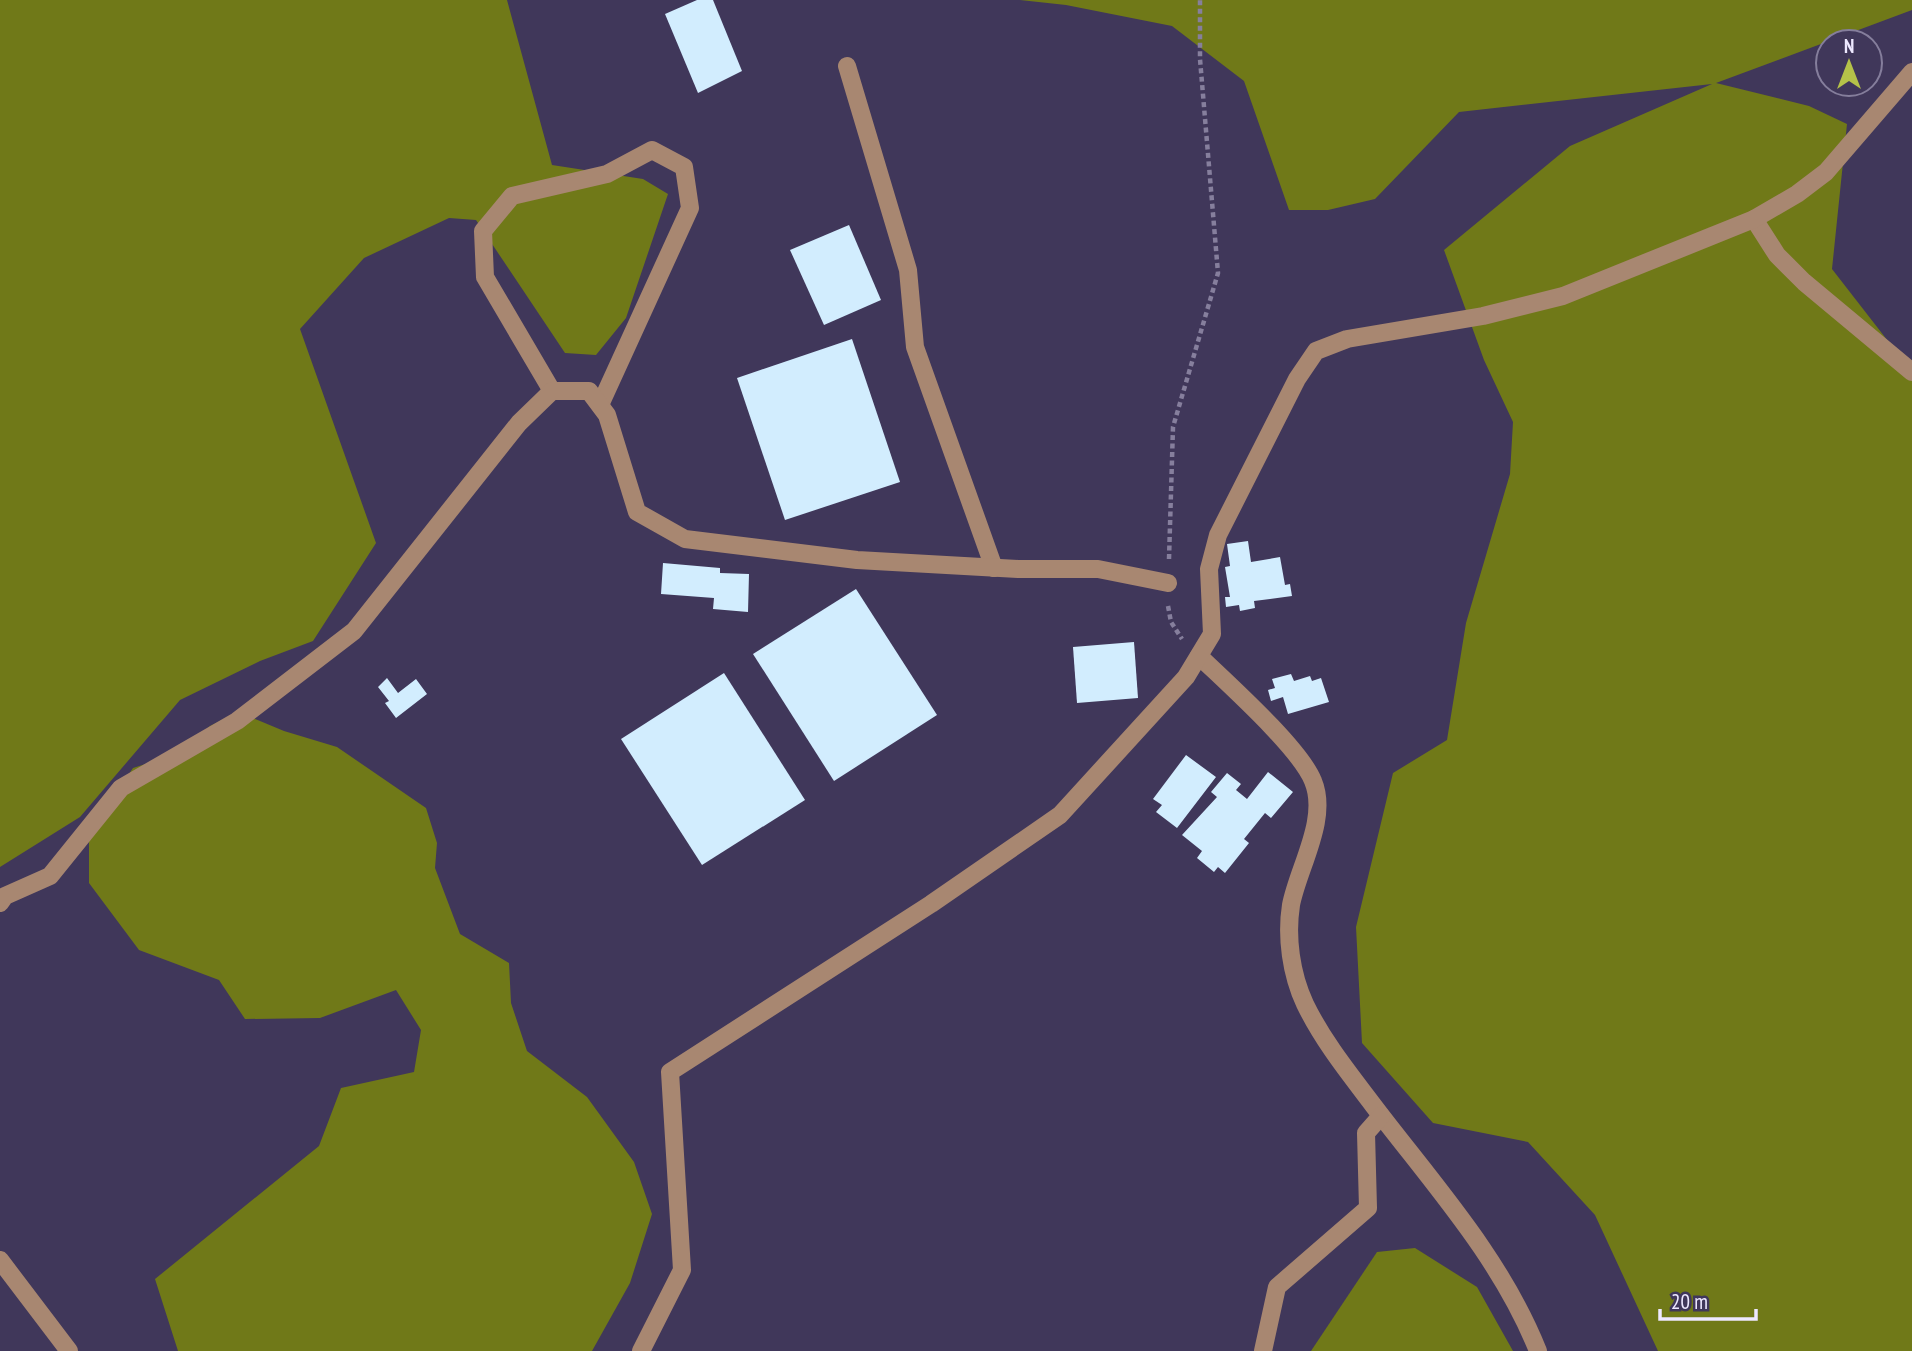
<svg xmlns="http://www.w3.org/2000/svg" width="1912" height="1351" font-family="'PT Sans Narrow',sans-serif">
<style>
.forest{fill:#707918}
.building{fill:#d2edfe}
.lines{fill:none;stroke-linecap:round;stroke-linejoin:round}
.path{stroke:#867f9d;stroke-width:4.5;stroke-dasharray:5 3.5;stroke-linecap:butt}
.minor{stroke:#a88771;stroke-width:18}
</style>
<rect width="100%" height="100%" fill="#40375a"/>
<g class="forest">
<path d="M0,0H507L552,165L643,179L668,194L626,318L596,355L565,353L476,220L449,218L364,258L300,329L376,543L313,641L260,661L180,700L80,817L0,867Z"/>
<path d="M1020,0H1912V10L1716,83L1809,106L1847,124L1832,269L1912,372V1351H1658L1595,1215L1528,1142L1433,1123L1362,1043L1356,927L1393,773L1447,740L1466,623L1510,474L1513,422L1484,360L1444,250L1570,146L1712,84L1459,112L1375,199L1328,210H1289L1244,81L1172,26L1066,5Z"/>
<path d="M238,712L284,731L337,747L426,808L437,843L435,868L460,934L509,963L511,1003L527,1051L587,1097L634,1162L652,1214L630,1283L592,1351H178L155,1279L319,1146L341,1088L414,1072L421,1030L396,990L320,1018L245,1019L219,980L139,950L89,883V834L133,768L180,753L210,726Z"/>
<path d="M1415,1248L1477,1287L1513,1351H1311L1377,1252Z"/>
</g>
<g class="building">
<path d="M697,0H713L742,71L698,93L665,14Z"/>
<path d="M849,225L881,300L824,325L790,250Z"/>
<path d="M852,339L900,482L785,520L737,378Z"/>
<path d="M1248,541L1251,562L1280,557L1285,585L1290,584L1292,596L1254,601L1255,608L1240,611L1239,605L1226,607L1225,597H1230L1225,567L1230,566L1227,544Z"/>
<path d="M663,563L720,568V573L749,574L748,612L713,609L714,598L661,594Z"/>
<path d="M856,589L937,715L834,781L753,654Z"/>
<path d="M1134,642L1138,698L1077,703L1073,647Z"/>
<path d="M724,673L805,800L702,865L621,739Z"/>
<path d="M1291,674L1294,681L1310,676L1312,681L1321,678L1329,702L1288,714L1283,697L1271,701L1268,690L1275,688L1272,679Z"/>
<path d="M387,678L398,693L416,679L427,694L396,718L385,703L389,701L378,687Z"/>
<path d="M1186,755L1216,777L1177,828L1156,812L1162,805L1153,799Z"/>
<path d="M1268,772L1293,792L1271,818L1265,813L1244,839L1249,843L1225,873L1218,867L1214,872L1197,858L1202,851L1182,835L1217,797L1211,792L1227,773L1241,784L1236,790L1247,799Z"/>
</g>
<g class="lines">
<g class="path">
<path d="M1169,559L1173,427L1218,273L1200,59V0"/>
<path d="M1168,606L1171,622L1182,639"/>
</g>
<g class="minor">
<path d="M847,66L908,270L915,347L994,568"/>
<path d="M1754,219L1777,255L1804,282L1912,372"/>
<path d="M552,391L485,277L483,231L512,196L607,174L652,150L684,167L690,208L600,405"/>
<path d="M1199,656C1227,683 1300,748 1313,781C1329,819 1298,868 1291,905C1286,937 1291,974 1305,1004C1323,1041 1348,1072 1373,1105C1433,1184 1501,1258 1538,1351"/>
<path d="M0,903L5,896L50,876L121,788L237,721L354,631L519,423L552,391H589L607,415L637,512L685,539L857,560L1018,569H1098L1168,583"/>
<path d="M0,1260L69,1351"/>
<path d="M641,1351L682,1270L670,1072L931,904L1060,815L1186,677L1212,634L1209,569L1218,535L1297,379L1316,351L1347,339L1483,316L1563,296L1754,219L1797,194L1826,172L1912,72"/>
<path d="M1263,1351L1277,1287L1368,1208L1366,1133L1381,1116"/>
</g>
</g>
<g transform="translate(1849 63)"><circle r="33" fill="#40375a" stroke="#857e9c" stroke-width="2"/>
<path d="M0-5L12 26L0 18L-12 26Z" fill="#b5c249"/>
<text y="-10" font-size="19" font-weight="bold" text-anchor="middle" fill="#ede8ff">N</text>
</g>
<path d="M1660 1309v10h96v-10" fill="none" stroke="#ede8ff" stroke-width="3.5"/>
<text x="1671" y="1309" font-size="21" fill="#ede8ff" stroke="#40375a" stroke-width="5" paint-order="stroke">20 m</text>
</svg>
